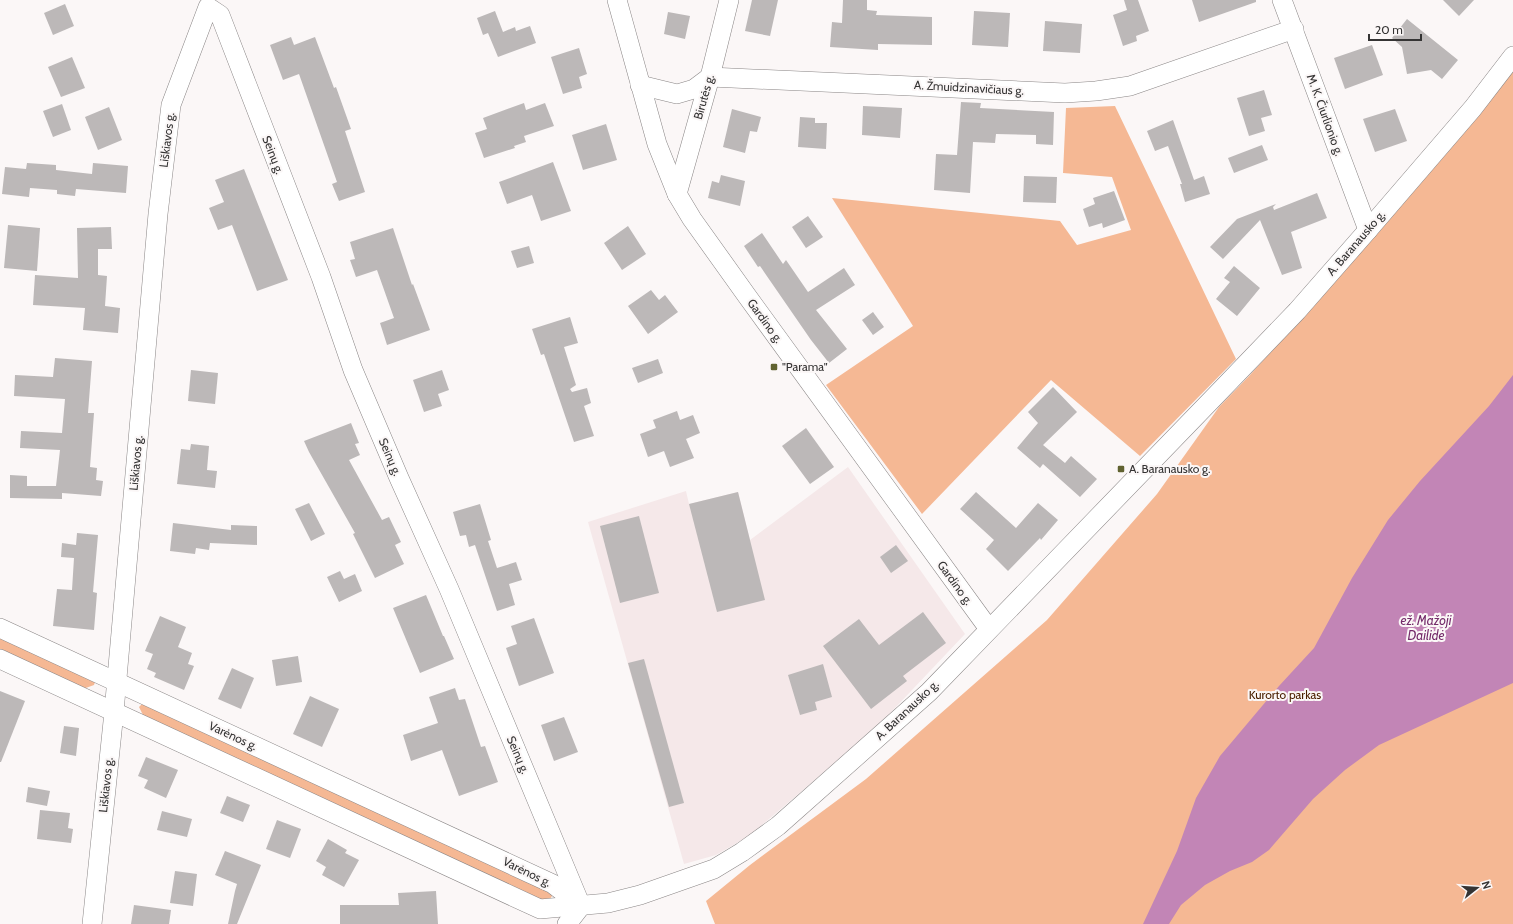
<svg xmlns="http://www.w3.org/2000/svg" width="1513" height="924" font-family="Cabin,sans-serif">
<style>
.built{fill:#f5e8e9}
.green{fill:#f5b894}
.water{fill:#c285b6}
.building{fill:#bcb8b8}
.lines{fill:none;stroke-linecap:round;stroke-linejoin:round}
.minor-casing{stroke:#8a8686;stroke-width:20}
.minor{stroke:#fff;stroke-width:19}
.poi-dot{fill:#606230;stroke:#fbf7f7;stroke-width:1.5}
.labels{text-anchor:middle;stroke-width:4;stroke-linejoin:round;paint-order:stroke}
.street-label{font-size:12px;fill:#353434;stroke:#fbf7f7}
.poi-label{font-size:12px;fill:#353434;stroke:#fbf7f7;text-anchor:start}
.park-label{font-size:12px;fill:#4b2000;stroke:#fbf7f7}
.water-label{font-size:13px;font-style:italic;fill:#742b6a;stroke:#fbf7f7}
</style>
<rect width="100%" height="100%" fill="#fbf7f7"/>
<path class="built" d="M848,467L965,634L877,727L749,836L716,855L684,864L588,522L686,491L689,504L738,492L750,540Z"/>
<g class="green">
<path d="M1513,64V924H715L706,901L750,865L866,779L1047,620L1157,494L1219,407L1250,375L1380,230Z"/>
<path d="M1115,106L1236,359L1140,456L1051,380L922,514L826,385L913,326L832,198L1060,221L1077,245L1131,230L1112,177L1063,173L1066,108Z"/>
<path d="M0,637L95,682L94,685L83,689L0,650Z"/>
<path d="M142,704H146L551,892L552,896L550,899L543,900L143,715L139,707Z"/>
</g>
<path class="water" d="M1513,375V683L1379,745L1345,770L1313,799L1269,850L1252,862L1230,871L1205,885L1181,905L1169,924H1143L1177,851L1196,798L1220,756L1279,686L1314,648L1352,578L1388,520L1420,481L1489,406Z"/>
<g class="building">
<path d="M752,0H778L770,36L745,31Z"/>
<path d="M843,0H867V10L877,11L876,15L932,17V45L878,44V50L830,47L832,22L842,23Z"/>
<path d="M1124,0H1138L1149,31L1136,36L1137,41L1123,46L1113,15L1127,10Z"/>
<path d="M1192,0H1256V2L1199,22Z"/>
<path d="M1443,0H1474L1459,16Z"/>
<path d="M65,4L74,26L53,35L44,13Z"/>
<path d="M495,11L503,32L515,27L516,31L530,26L536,43L498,57L488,33L483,35L477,18Z"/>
<path d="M974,11L1010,13L1008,47L972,45Z"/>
<path d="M668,12L690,16L685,39L664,34Z"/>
<path d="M1407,19L1458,60L1442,79L1431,70L1407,74L1402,47L1392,38Z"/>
<path d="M1045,21L1082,24L1080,53L1043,51Z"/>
<path d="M291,37L294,45L315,37L334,88L336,87L351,129L345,131L365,192L339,201L332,184L337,182L299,74L283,80L270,45Z"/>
<path d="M1372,45L1383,75L1345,89L1334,58Z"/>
<path d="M579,48L587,74L579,77L582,88L563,94L551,57Z"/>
<path d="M72,57L85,88L61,97L48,67Z"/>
<path d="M1264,90L1272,115L1261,118L1265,131L1249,136L1237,98Z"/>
<path d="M961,102L981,103L980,108L1054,112L1053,145L1036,144V135L996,134L995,143L973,142L970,193L934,190L936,154L957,155Z"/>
<path d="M524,103L526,110L545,103L554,126L524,136L526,142L514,146L515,148L484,158L475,133L487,129L483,118Z"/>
<path d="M62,104L71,130L53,137L43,111Z"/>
<path d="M863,106L902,108L900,138L862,135Z"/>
<path d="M109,107L122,140L98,150L85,117Z"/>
<path d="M732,109L761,117L757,132L750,131L745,153L723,147Z"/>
<path d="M1395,109L1407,141L1375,152L1363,119Z"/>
<path d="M800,117L815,118V123H827L826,149L798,147Z"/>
<path d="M1173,120L1194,180L1204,176L1210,194L1185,202L1180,184H1182L1168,146L1155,151L1147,131Z"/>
<path d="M606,124L617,160L583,170L572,135Z"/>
<path d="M1262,145L1268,160L1234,173L1228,158Z"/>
<path d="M553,162L571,211L541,221L532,195L507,204L499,182Z"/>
<path d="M27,163L56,165V170L92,174L93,163L128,166L126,193L76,189L75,196L57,194V190L30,188L29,197L2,194L5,167L26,169Z"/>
<path d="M244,169L288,280L257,291L232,225L218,230L209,208L224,202L215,180Z"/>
<path d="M721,175L745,181L740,206L708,198L712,181L719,183Z"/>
<path d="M1024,176L1057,177L1056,203L1023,202Z"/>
<path d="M1114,191L1125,220L1103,228L1102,223L1089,227L1083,209L1095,204L1093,198Z"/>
<path d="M1317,193L1327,218L1291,232L1302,268L1282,275L1260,220L1223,259L1210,247L1237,219L1276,204L1273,207L1274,210Z"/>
<path d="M808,216L823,237L806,248L792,227Z"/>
<path d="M8,225L40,228L37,271L4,268Z"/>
<path d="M628,226L646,254L622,270L604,243Z"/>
<path d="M111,227L112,249H98V275L107,276L105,306L120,308L118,333L83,330L85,308L33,305L35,275L78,278L77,228Z"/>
<path d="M393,228L412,285L413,284L430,330L387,345L380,323L394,318L377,270L356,277L350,260L355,259L350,242Z"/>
<path d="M762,233L783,264L786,260L808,292L844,268L855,285L816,310L847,349L829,363L811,340L760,266L758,267L744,246Z"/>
<path d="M529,246L534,263L517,268L511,251Z"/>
<path d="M1234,266L1260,288L1237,316L1216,299L1230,282L1224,278Z"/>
<path d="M651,290L659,300L665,295L678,312L648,334L628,306Z"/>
<path d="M873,312L884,327L873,335L862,320Z"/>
<path d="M570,317L578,343L564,347L576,385L570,389L572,392L587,388L591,403L584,406L594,436L574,442L544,354L541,355L532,329Z"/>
<path d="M55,358L92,361L88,413H94L90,467L97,468L96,480L103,481L101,496L62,493V499L10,498V475L27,476V486H56L60,450L20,448L21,431L62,433L65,399L14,396L15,375L53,377Z"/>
<path d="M658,359L663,373L638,383L632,368Z"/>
<path d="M191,370L218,373L215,404L188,401Z"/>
<path d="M442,370L449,390L438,394L442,406L424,412L413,380Z"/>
<path d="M1053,387L1077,412L1043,445L1065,463L1071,456L1097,479L1080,497L1043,464L1040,468L1017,448L1038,423L1028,412Z"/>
<path d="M677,411L680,420L693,415L700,433L686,439L694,458L670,467L664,451L648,457L640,434L656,428L653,420Z"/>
<path d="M351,423L359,443L355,444L360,455L349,460L382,520L389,517L401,542L395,545L404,564L375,578L353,534L355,533L309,452L304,441Z"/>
<path d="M806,428L834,467L810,484L782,446Z"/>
<path d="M191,444L209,446L207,470L217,471L215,488L177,484L181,449L190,450Z"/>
<path d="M738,492L765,600L717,612L689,504Z"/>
<path d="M976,492L1016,528L1038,503L1058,520L1041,540L1040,538L1008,571L986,549L994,540L960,509Z"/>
<path d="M309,503L325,534L311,541L295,509Z"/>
<path d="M480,504L491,540L488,541L497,568L516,562L522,580L509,584L515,605L497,611L475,545L469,547L466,535L460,536L453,512Z"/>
<path d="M639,516L659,593L620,603L600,526Z"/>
<path d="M173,523L231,530V525L257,526V545L210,543L209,550L196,548L195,554L170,551Z"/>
<path d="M77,533L98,535L93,592L97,593L94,630L53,626L57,589L72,590L74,558L61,557L62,543L76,545Z"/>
<path d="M896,545L908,561L891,573L880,557Z"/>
<path d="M340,571L344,579L355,574L362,591L339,602L327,577Z"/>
<path d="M426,595L443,636H444L454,659L420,673L393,608Z"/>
<path d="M923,612L946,643L903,676L907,681L871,709L823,646L859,619L879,645Z"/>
<path d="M160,616L186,627L178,647L192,653L188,664L194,666L184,690L154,677L156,673L147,669L153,654L145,651Z"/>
<path d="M534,618L554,673L519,686L506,648L517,644L511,626Z"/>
<path d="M298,656L302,682L276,686L272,660Z"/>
<path d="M644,659L684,803L669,807L628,663Z"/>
<path d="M823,664L832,697L815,702L817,710L800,715L788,675Z"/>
<path d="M232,668L254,678L241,709L218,699Z"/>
<path d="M455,688L459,700L465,699L481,747L485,746L498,782L459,796L442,750L411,761L403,735L438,723L429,697Z"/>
<path d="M0,691L25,701L1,762H0Z"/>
<path d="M310,696L339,709L322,747L293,734Z"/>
<path d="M564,717L578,752L554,761L541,725Z"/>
<path d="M64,726L79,728L76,756L60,753Z"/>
<path d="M146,757L178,770L166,798L144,788L148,780L138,776Z"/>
<path d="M28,787L50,791L47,806L26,802Z"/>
<path d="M227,796L250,805L243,822L220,813Z"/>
<path d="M40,810L70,813L68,828L73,829L71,843L37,839Z"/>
<path d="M162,811L192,819L187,837L157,830Z"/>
<path d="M277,820L301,829L290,858L266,849Z"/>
<path d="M328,839L347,850L345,853L359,860L344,887L322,875L326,867L316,861Z"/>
<path d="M225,851L261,865L237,924H228L235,891L237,884L215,875Z"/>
<path d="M175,871L197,874L193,906L170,903Z"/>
<path d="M436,891L438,924H340V905H399L398,893Z"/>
<path d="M134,905L171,910L169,924H131Z"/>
</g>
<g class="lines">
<defs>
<g id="minor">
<path d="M617,0L657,144L677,194L692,219L747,296L989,629"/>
<path d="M1282,0L1368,230"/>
<path d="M640,85L677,94L694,89L710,77L1065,93L1096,91L1130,86L1294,29"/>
<path d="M677,194L710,77L729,0"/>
<path d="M0,628L553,884L580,905"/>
<path d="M0,659L540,909L608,903L640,895L714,869L742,852L778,826L929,692L1222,389L1297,311L1368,230L1473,108L1513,56"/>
<path d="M92,924L114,712L158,214L171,105L208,7L220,15L321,277L353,370L399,478L449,589L581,906"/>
<path d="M567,924L581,906"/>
</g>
</defs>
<use href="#minor" class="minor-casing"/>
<use href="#minor" class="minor"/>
</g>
<g class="poi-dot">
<rect x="770" y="363" width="8" height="8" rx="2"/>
<rect x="1117" y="465" width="8" height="8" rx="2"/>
</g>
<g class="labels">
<g class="street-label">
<text transform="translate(969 88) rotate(3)" y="4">A. Žmuidzinavičiaus g.</text>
<text transform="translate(704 97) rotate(-74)" y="4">Birutės g.</text>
<text transform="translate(1325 115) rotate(70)" y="4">M. K. Čiurlionio g.</text>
<text transform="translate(167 140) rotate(-83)" y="4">Liškiavos g.</text>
<text transform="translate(273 155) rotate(69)" y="4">Seinų g.</text>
<text transform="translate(1356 243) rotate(-49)" y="4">A. Baranausko g.</text>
<text transform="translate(765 321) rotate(54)" y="4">Gardino g.</text>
<text transform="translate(390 457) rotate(67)" y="4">Seinų g.</text>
<text transform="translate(136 463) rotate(-85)" y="4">Liškiavos g.</text>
<text transform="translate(955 583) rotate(54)" y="4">Gardino g.</text>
<text transform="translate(907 710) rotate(-43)" y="4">A. Baranausko g.</text>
<text transform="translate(233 736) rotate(25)" y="4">Varėnos g.</text>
<text transform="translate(518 755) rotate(67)" y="4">Seinų g.</text>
<text transform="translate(106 785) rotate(-84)" y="4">Liškiavos g.</text>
<text transform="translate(527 872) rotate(26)" y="4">Varėnos g.</text>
</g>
<g class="poi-label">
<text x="782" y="371">"Parama"</text>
<text x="1129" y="473">A. Baranausko g.</text>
</g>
<g class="park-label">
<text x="1285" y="699">Kurorto parkas</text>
</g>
<g class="water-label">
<text x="1426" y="625">ež. Mažoji<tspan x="1426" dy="15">Dailidė</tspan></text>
</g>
</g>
<g transform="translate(1477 888) rotate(73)" stroke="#fbf7f7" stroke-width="3" paint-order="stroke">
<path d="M0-3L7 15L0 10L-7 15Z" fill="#353434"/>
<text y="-6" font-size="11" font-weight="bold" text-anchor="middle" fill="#353434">N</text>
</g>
<path d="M1369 34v6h52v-6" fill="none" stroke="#353434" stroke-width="2"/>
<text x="1375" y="34" font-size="12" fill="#353434" stroke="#fbf7f7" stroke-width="3" paint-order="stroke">20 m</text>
</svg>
